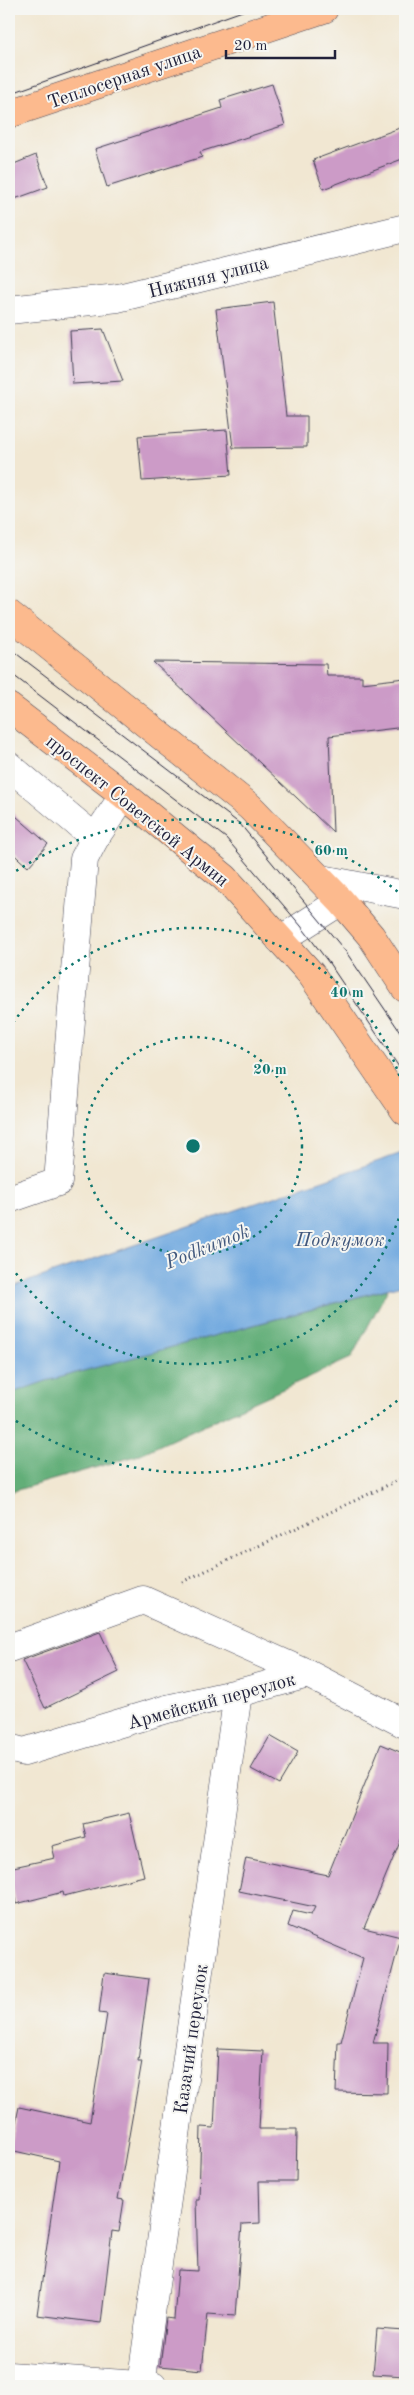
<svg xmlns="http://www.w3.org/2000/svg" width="414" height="2395" font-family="'Old Standard TT',serif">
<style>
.forest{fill:#62ae78;stroke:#42685a}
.water{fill:#70a8df;stroke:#49658d}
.building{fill:#cc9bc7}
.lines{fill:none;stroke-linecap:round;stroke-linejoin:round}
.minor-casing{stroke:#414052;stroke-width:29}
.major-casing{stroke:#414052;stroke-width:29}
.path{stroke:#414052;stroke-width:3;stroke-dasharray:1 4;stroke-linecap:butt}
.minor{stroke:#fff;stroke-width:28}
.major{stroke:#fcba8e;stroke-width:28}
.tram{stroke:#22223b;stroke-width:1}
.ring{fill:none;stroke:#0f766e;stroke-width:2.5;stroke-dasharray:2.5 5}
.labels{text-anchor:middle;stroke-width:4;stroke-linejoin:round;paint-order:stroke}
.street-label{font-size:19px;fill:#22223b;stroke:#f6f6f2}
.water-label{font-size:20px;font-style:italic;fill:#41587d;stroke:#f6f6f2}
.centre{fill:#0f766e;stroke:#f6f6f2;stroke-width:2.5}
.ring-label{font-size:15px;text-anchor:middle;font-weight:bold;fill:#0f766e;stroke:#f6f6f2;stroke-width:4;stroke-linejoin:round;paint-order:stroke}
</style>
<rect width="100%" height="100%" fill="#f6f6f2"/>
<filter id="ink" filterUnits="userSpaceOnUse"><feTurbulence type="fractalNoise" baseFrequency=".02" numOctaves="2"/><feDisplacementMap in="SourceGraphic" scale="10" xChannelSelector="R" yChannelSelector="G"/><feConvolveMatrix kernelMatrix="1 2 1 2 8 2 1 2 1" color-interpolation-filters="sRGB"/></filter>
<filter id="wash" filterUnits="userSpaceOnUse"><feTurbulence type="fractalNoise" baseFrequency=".0096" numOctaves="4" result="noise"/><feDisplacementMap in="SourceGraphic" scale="20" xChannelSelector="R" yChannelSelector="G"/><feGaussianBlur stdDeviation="1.12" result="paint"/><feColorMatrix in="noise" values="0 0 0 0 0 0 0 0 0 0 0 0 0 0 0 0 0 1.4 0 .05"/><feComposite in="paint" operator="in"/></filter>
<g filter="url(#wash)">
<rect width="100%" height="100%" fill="#f1e7d2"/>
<path class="forest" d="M388,1289L351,1358L136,1456L17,1490L9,1494V1394L46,1381Z"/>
<path class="water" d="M405,1152V1284L46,1381L9,1394V1288Z"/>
<g id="blocks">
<g class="building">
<path d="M272,84L285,125L200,152L202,157L107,187L95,149L222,108L220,100Z"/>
<path d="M405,126V158L323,189L313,160Z"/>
<path d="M36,155L48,187L9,201V166Z"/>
<path d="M273,302L286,416H307V447L233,448L216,309Z"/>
<path d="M103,329L123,381L73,384L70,331Z"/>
<path d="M227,430L231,475L142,481L138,436Z"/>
<path d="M153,662L326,664L327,676H362V683L405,678V727L329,736L333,832Z"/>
<path d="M9,810L48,844L28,867L9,850Z"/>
<path d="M100,1632L119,1672L45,1708L22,1660Z"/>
<path d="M270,1736L298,1752L279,1784L251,1769Z"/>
<path d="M381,1744L405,1754V1830L364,1928L401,1937L373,2043H388L387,2093L336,2092L338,2042H341L363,1958L288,1926L293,1911L311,1915L315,1907L239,1891L246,1858L328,1875Z"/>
<path d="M129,1813L144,1876L64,1896L63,1892L16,1904L9,1868L55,1858L52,1846L86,1837L83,1824Z"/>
<path d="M104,1973L149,1979L138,2061H142L118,2199L124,2200L119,2232L112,2231L101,2323L37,2315L59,2161L10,2150L19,2107L90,2122L107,2014L99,2013Z"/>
<path d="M218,2049L263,2051L259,2129H297L296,2181H259L260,2223L242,2224L235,2316L208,2314L202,2370L160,2366L166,2318L174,2319L178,2270L198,2271L196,2200H199L201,2127L214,2128Z"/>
<path d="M377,2329L405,2331V2376L373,2374Z"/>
</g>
</g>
</g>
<g filter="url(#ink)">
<use href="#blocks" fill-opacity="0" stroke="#414052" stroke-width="1"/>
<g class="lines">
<defs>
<g id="minor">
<path d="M9,310L118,298L405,228"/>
<path d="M9,766L95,838"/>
<path d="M322,879L405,895"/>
<path d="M280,940L341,901"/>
<path d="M9,1199L58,1182L84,859L95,838L124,795"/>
<path d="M9,1648L143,1600L308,1674"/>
<path d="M9,1748L24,1752L167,1709L238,1693L308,1674L405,1724"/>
<path d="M9,2376L153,2386"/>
<path d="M141,2385L238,1693"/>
</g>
<g id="major">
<path d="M9,114L324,9"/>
<path d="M9,614L250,807L341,901L371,936L405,988"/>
<path d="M9,707L124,795L225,878L311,974L405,1111"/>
</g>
</defs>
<use href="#minor" class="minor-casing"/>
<use href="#major" class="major-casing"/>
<path class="path" d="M182,1582L405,1477"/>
<use href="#minor" class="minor"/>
<use href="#major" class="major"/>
<g class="tram">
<path d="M9,94L248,9"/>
<path d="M9,648L240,824L346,952L405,1039"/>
<path d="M9,672L226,838L301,926L329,963L405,1076"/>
</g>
</g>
</g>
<g class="ring">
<circle cx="193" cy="1146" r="109"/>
<path d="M405 1197A218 218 0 0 1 9 1263M9 1029A218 218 0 0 1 405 1095"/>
<path d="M403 1396A327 327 0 0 1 10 1417M10 875A327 327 0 0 1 403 896"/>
</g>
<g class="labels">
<g class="street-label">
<text transform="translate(124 76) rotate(-19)" y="7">Теплосерная улица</text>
<text transform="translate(208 276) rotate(-14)" y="7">Нижняя улица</text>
<text transform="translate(138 810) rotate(39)" y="7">проспект Советской Армии</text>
<text transform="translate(211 1700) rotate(-15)" y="7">Армейский переулок</text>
<text transform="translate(190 2039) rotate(-82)" y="7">Казачий переулок</text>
</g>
<g class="water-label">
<text x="340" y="1246">Подкумок</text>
<text transform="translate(207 1246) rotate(-22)" y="7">Podkumok</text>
</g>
</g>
<circle cx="193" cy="1146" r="8" class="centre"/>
<g class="ring-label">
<text x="331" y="855">60 m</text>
<text x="347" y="997">40 m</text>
<text x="270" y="1074">20 m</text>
</g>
<rect width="414" height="2395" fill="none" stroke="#f6f6f2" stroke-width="30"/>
<path d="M226 50v8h109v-8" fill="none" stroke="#22223b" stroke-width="2.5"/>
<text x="234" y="50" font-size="15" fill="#22223b" stroke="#f6f6f2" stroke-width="4" paint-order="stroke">20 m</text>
</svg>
